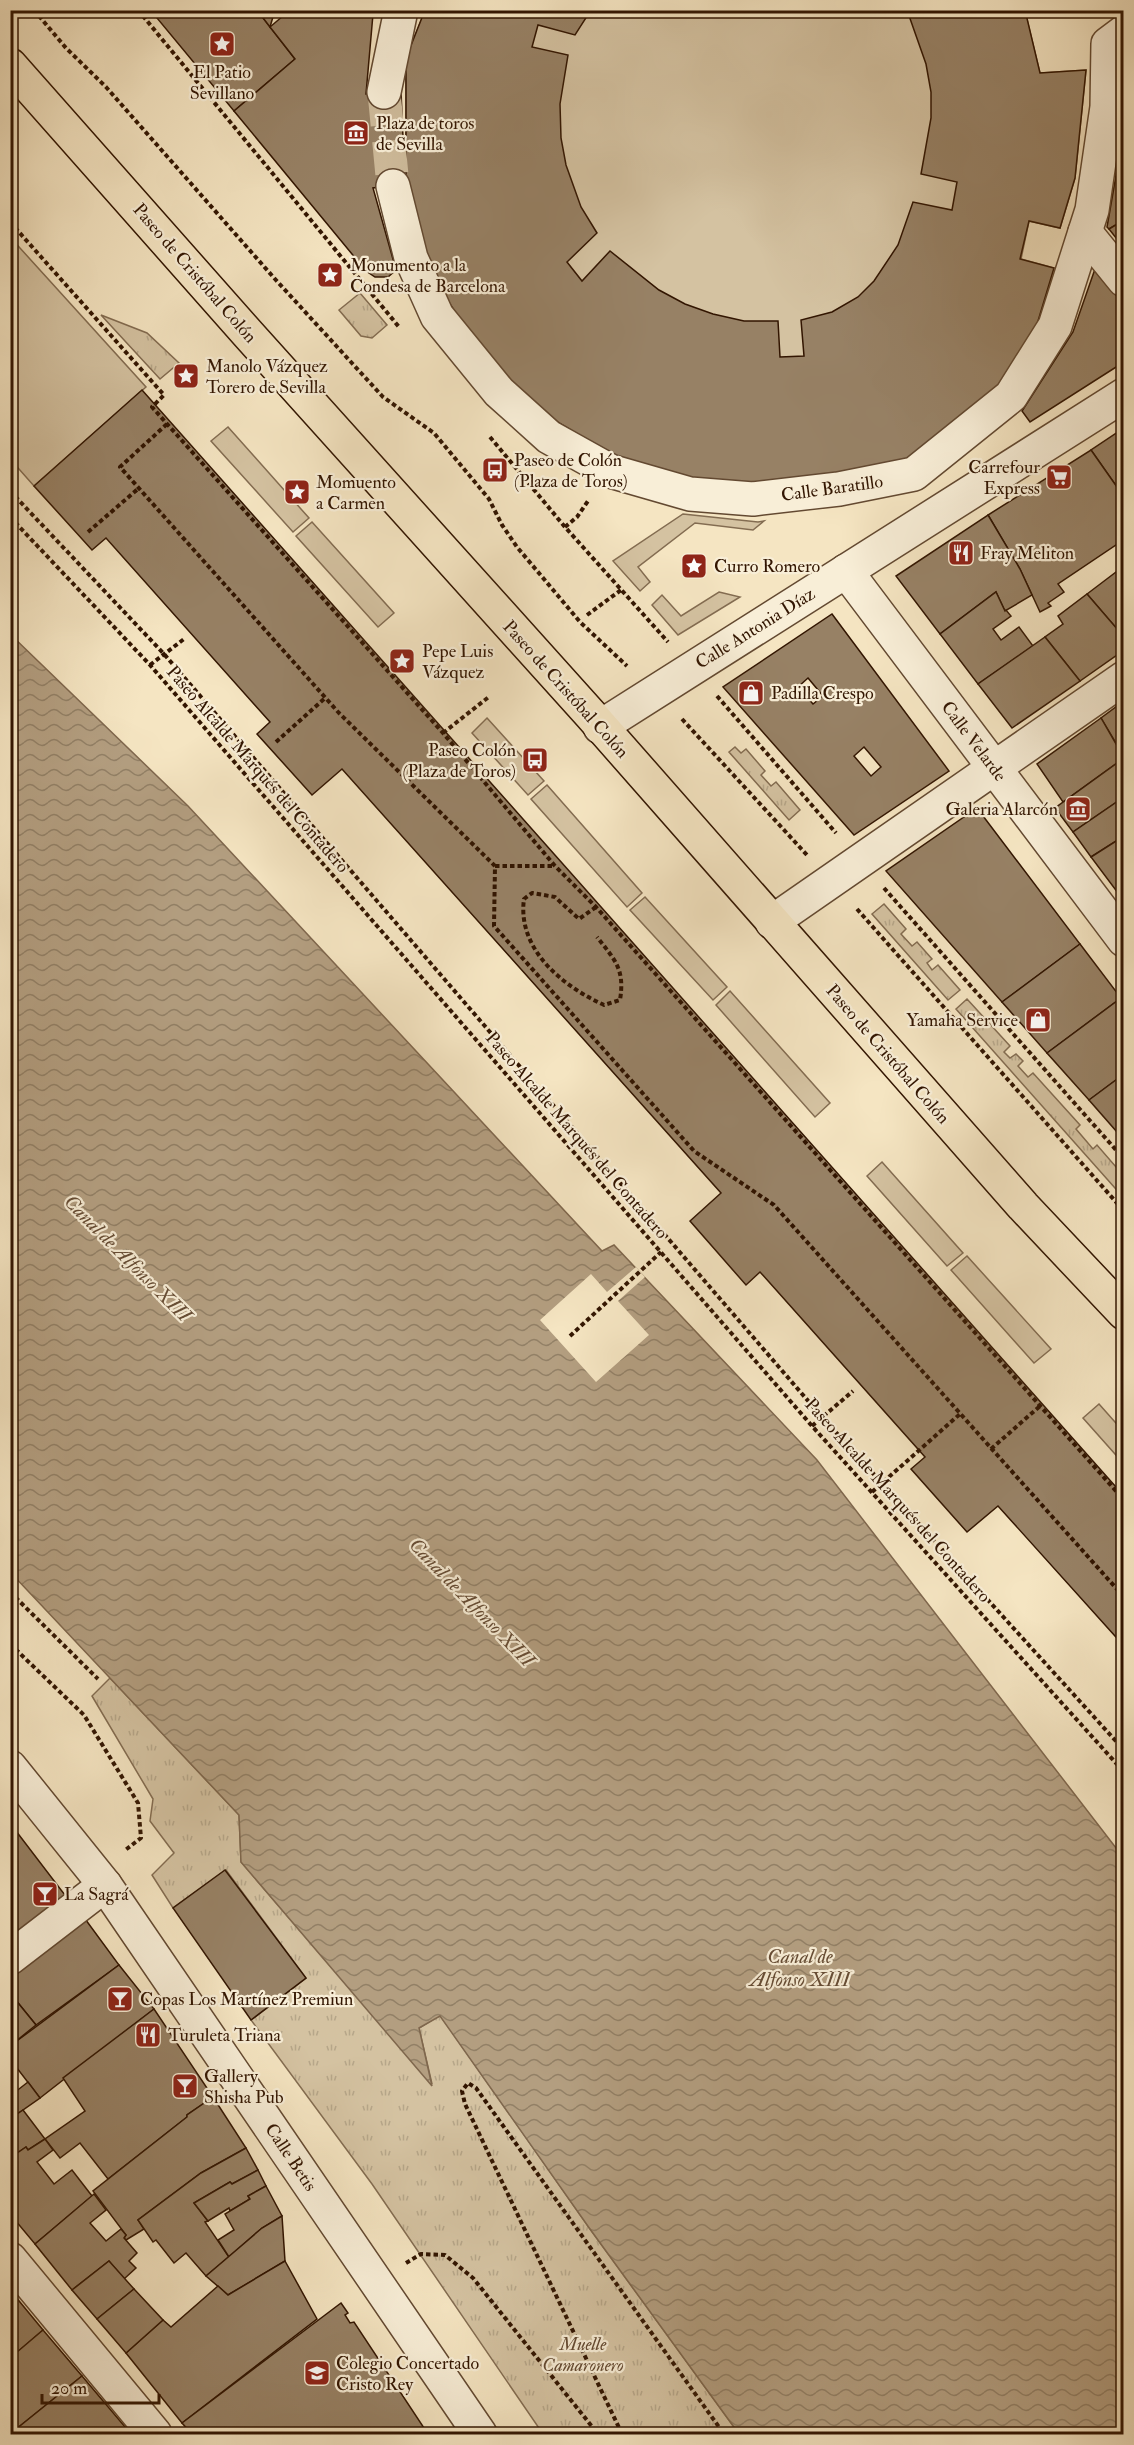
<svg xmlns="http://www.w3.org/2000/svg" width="1134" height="2445" font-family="'IM FELL Double Pica',serif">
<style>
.grass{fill:url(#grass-tufts);stroke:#836c51;stroke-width:1.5}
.garden{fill:#d4c2a1;stroke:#836c51;stroke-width:1.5}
.water{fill:url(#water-waves);stroke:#7f674d;stroke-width:1.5}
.pier{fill:#f5e5c2}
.building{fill:#978165;stroke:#321501;stroke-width:1.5;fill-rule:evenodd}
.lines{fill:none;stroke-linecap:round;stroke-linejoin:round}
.minor-tunnel{stroke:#cebb9b;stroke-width:33;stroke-dasharray:33 16;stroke-linecap:butt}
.minor-casing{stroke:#634931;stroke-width:36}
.major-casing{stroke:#321501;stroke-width:36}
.path{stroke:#321501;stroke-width:4;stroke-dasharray:4.5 3;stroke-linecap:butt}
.minor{stroke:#f8eed7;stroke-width:33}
.major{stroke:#f5e5c2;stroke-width:33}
.labels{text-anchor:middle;stroke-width:4.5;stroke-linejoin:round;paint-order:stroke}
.poi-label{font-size:18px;fill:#321501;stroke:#f8eed7;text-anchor:start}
.street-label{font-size:18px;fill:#321501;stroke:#f8eed7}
.park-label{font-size:18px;font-style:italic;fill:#634931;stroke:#f8eed7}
.water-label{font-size:20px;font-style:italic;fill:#664c34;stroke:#f8eed7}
</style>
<defs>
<pattern id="grass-tufts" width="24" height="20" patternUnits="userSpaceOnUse" patternTransform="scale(1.5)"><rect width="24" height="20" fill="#d4c2a1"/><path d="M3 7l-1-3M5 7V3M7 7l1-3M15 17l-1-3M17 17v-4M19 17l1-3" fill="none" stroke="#b6a689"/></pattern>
<pattern id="water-waves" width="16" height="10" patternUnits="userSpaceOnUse" patternTransform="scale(1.5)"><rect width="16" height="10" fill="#b39e80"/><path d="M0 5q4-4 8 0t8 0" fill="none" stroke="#928066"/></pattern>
</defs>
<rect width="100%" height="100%" fill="#f5e5c2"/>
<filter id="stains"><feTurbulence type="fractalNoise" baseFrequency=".00333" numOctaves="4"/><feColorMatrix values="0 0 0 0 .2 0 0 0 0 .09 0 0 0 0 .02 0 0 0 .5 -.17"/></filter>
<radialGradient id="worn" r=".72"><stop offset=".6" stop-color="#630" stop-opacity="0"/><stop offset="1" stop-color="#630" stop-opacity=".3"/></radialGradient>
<g class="grass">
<path d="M360,293L387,325L372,338L361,336L339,310Z"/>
<path d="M101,315L147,333L179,363L160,379Z"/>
<path d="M735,747L741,753L746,749L765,771L761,775L771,786L776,782L800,810L789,820L729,752Z"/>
<path d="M884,904L906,929L901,934L912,946L917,942L932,959L927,963L932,970L938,965L960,990L948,1000L872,914Z"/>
<path d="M967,999L1010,1046L1004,1052L1010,1058L1016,1054L1023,1061L1018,1066L1028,1077L1033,1073L1080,1125L1076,1129L1093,1149L1097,1145L1123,1175V1197L956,1009Z"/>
<path d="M110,1678L239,1815L241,1862L432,2084L419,2028L440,2015L590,2229L739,2434H543L372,2184L251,2020L306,1978L226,1870L173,1908L152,1875L174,1853L150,1821L153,1799L92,1696Z"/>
</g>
<g class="garden">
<path d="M425,11H1025L1040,73L1086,70L1075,178L1060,228L1029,221L1021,259L1054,268L1035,331L622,461L559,423L508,385L477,346L430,273L406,185V58Z"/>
<path d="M10,237L146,387L34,486L11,460Z"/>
<path d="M228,427L309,518L293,532L211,441Z"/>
<path d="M683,514L758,522L764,521L753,530L695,523L638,567L650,582L640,591L613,561Z"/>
<path d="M312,522L394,613L378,627L296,536Z"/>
<path d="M719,592L740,597L678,635L652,605L662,595L681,616Z"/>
<path d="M487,718L544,781L528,795L472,733Z"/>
<path d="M547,785L642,893L627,907L531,799Z"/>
<path d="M645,897L727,987L713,1000L630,910Z"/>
<path d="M730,991L830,1103L815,1117L716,1005Z"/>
<path d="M882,1162L963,1253L947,1266L867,1176Z"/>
<path d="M967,1256L1051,1349L1034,1363L951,1270Z"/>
<path d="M1099,1404L1123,1431V1463L1083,1418Z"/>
</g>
<path class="water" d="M10,634L188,806L602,1251L614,1245L817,1460L1123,1857V2434H739L590,2229L440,2016L419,2028L432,2086L241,1862L239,1815L11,1573Z"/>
<path class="pier" d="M636,1267L645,1277L618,1301L649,1335L596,1382L540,1320L591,1274L607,1292Z"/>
<g class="building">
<path d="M155,10H257L295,59L234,111L152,12Z"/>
<path d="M257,10H275L270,27Z"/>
<path d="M290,10H356L373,14L366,94L401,91L405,184L373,188L396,270L388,277H375L366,271L234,111L295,59L270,27Z"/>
<path d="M425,10H591L575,35L538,25L532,47L568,55L560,104L561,138L566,165L581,207L597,233L567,262L582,281L610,251L659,290L685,304L713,314L744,321H778L780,357L804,356L801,320L832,312L858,297L874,281L898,245L913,202L952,210L957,182L921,174L931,118V92L926,64L907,10H1025L1040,73L1086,70L1075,178L1060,228L1029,221L1020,259L1054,268L1035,331L995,397L908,469L844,483H695L622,461L559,423L508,385L477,346L430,273L406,185V58Z"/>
<path d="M1124,130V220L1109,229L1107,227Z"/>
<path d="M1124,220V248L1109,229Z"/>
<path d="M1095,269L1124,305V362L1030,422L1022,411L1073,332Z"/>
<path d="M142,390L1124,1496V1646L998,1506L967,1532L911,1469L925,1457L760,1272L746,1285L690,1221L721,1193L342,769L312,795L257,734L270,722L106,538L92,550L34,486Z"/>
<path d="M1124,428V497L1091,450Z"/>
<path d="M1091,450L1124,497V543L1122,541L1058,584L1064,592L1048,603L1051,606L1040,612L1020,569L988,515Z"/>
<path d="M988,515L1020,569L1032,595L1005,611L996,592L940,634L896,576Z"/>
<path d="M1124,566V637L1087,594Z"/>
<path d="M996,592L1005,611L1006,610L1011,616L993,629L1001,640L1019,627L1033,646L978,684L940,634Z"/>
<path d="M1087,594L1124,637V650L1080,681L1045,637L1063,624L1058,616Z"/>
<path d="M832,614L949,771L854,835L723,687ZM808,678L823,696L813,704L798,687ZM864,747L881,767L871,776L854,756Z"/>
<path d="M1045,637L1080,681L1012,728L978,684Z"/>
<path d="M1124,701V748L1120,750L1101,718Z"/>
<path d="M1101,718L1124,758L1063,802L1037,764Z"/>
<path d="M1124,758V797L1073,832L1055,808Z"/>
<path d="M1124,797V836L1091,857L1073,832Z"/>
<path d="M977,808L1080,944L1002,1002L886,871Z"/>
<path d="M1124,836V901L1091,857Z"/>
<path d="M1080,944L1121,998L1047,1053L1002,1002Z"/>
<path d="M1121,998L1124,1001V1074L1089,1100L1047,1053Z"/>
<path d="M1124,1074V1140L1089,1100Z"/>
<path d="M16,1831L68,1899L10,1943V1835Z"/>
<path d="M225,1870L306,1978L251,2020L173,1908Z"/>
<path d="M80,1912L119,1965L36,2025L10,1993V1967Z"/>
<path d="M119,1965L154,2009L40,2098L10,2059V2046Z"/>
<path d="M10,1993L36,2025L10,2046Z"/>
<path d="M154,2009L213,2097L187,2115V2117L108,2179L80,2143L60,2158L45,2139L85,2111L63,2078Z"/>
<path d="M28,2082L40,2098L10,2119V2096Z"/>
<path d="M213,2097L246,2148L201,2173L138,2220L144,2229L126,2240L124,2238L126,2235L93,2191L187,2117V2115Z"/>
<path d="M23,2110L45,2139L28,2150L26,2147L10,2158V2119Z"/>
<path d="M45,2139L53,2150L37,2162L54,2184L72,2170L92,2196L35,2244L10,2214V2158L26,2147L28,2150Z"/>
<path d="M246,2148L258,2170L232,2184L230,2182L194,2203L208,2221L205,2222L229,2257L206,2276L186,2253L174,2263L156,2240L153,2242L138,2220L201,2173Z"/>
<path d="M258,2170L266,2186L248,2196L250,2199L230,2211L229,2208L208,2221L194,2203L230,2182L232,2184Z"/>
<path d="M266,2186L282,2216L262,2228L229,2257L218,2240L234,2230L225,2214L250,2199L248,2196Z"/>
<path d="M94,2194L106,2210L90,2223L106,2241L121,2229L126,2235L124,2238L137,2253L129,2261L136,2268L124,2279L109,2261L72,2290L35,2244Z"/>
<path d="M282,2216L285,2261L228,2295L206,2276L262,2228Z"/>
<path d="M109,2261L134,2289L97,2319L72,2290Z"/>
<path d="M285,2261L317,2319L182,2423L126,2353L163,2320L171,2327L218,2286L228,2295Z"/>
<path d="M134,2289L163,2320L126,2353L97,2319Z"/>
<path d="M10,2290L43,2330L14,2355L10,2351Z"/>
<path d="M341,2303L348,2313L345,2315L350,2323L354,2322L428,2434H192L182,2423Z"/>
<path d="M43,2330L82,2376L10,2434V2358Z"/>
<path d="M82,2376L131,2434H10Z"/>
</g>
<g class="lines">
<path class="minor-tunnel" d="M384,92L393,186"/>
<defs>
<g id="minor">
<path d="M384,92L401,10"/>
<path d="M393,186L411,258L437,316L499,392L549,437L610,471L690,494L753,499L839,489L914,474L1011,396L1055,326L1092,210L1107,107L1108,44L1124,32"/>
<path d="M1085,232L1124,280"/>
<path d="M846,571L1124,940"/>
<path d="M600,727L1124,395"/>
<path d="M772,922L1124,678"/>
<path d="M10,1767L105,1885L480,2434"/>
<path d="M10,1958L105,1885"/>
<path d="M10,2259L155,2434"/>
</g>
<path id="major" d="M10,65L249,335L591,715L1023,1206L1124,1313"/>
</defs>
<use href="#minor" class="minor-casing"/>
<use href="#major" class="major-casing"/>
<g class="path">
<path d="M34,10L66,48L106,87L275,279L383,397L434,433L489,499L502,525L517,547L580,622L627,666"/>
<path d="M138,10L399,327"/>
<path d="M10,222L164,395L152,407L443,733L555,866L596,907L1124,1500"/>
<path d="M167,424L120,467L339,713L495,866L494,926L694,1151L774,1205L1124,1597"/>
<path d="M490,437L565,527L668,642"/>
<path d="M10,491L164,654L822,1417L1124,1750"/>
<path d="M10,517L150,665L812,1426L1124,1772"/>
<path d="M565,527L577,517L588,501"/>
<path d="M88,532L139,488"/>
<path d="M587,615L621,590"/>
<path d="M150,665L184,639"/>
<path d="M717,696L836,833"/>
<path d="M682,719L807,855"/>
<path d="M443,733L490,696"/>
<path d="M276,742L325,698"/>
<path d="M495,866H555"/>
<path d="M884,888L1124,1159"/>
<path d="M596,907L579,919L555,897L532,893L524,899C517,949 562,986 604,1005L620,1000C625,969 615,960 597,937"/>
<path d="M857,909L1124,1211"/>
<path d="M570,1336L661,1252"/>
<path d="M812,1426L853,1391"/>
<path d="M991,1449L1040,1406"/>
<path d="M872,1492L960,1414"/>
<path d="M10,1592L98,1679"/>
<path d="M10,1644L84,1715L138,1803L141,1838L124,1851"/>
<path d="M406,2263L421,2254L445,2255L473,2278L598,2434"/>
<path d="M622,2434L465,2104L462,2091L468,2083L476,2088L724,2434"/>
</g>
<use href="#minor" class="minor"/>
<use href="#major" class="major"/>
</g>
<defs>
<symbol id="sight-square" viewBox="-11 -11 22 22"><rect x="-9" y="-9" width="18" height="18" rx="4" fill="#8f2418" stroke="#f8eed7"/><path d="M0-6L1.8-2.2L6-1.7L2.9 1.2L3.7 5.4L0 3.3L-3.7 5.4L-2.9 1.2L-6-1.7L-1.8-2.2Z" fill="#fff"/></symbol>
<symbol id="museum-square" viewBox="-11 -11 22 22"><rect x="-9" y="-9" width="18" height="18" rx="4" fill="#8f2418" stroke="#f8eed7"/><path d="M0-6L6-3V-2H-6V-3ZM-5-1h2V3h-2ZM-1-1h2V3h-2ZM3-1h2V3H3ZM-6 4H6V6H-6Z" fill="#fff"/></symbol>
<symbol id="bus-square" viewBox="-11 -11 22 22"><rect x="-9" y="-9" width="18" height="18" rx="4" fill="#8f2418" stroke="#f8eed7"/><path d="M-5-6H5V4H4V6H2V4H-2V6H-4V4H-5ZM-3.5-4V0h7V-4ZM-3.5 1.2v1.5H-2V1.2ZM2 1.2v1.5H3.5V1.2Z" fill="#fff"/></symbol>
<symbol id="supermarket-square" viewBox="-11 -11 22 22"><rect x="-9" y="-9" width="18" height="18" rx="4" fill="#8f2418" stroke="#f8eed7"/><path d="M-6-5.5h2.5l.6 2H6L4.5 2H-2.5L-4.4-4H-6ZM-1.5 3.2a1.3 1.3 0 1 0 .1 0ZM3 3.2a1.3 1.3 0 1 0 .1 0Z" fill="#fff"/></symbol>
<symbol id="restaurant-square" viewBox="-11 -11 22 22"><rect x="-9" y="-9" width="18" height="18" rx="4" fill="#8f2418" stroke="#f8eed7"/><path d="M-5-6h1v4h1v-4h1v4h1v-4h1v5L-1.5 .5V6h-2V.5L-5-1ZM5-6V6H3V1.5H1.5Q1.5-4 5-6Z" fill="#fff"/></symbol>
<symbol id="shop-square" viewBox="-11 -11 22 22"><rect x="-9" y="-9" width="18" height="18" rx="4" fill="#8f2418" stroke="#f8eed7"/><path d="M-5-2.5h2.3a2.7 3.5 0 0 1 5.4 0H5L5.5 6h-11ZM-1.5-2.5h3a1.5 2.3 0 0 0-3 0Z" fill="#fff"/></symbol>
<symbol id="bar-square" viewBox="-11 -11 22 22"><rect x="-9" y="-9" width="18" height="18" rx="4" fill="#8f2418" stroke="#f8eed7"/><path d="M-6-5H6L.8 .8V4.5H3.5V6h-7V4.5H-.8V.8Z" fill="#fff"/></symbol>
<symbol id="school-square" viewBox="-11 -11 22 22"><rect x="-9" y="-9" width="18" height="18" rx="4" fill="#8f2418" stroke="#f8eed7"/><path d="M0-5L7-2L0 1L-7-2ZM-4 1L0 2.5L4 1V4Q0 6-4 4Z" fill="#fff"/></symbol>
</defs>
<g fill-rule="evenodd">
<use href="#sight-square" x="207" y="29" width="30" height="30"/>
<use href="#museum-square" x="341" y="118" width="30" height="30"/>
<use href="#sight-square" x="315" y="260" width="30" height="30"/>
<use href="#sight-square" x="171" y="361" width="30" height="30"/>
<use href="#bus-square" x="480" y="455" width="30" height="30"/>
<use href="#supermarket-square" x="1044" y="462" width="30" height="30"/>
<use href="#sight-square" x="282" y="477" width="30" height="30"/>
<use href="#restaurant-square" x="946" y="538" width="30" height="30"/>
<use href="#sight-square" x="679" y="551" width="30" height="30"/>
<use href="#sight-square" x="387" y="646" width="30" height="30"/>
<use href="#shop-square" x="736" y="678" width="30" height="30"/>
<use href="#bus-square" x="520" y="745" width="30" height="30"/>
<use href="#museum-square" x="1063" y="794" width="30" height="30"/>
<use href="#shop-square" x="1023" y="1005" width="30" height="30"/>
<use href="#bar-square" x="30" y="1879" width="30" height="30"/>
<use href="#bar-square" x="105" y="1984" width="30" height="30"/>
<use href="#restaurant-square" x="133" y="2020" width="30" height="30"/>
<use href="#bar-square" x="170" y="2071" width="30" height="30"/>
<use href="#school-square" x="302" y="2358" width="30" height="30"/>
</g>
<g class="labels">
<g class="poi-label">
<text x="222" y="78" text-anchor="middle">El Patio<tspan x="222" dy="21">Sevillano</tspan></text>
<text x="376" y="129">Plaza de toros<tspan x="376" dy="21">de Sevilla</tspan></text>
<text x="350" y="271">Monumento a la<tspan x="350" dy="21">Condesa de Barcelona</tspan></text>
<text x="206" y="372">Manolo Vázquez<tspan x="206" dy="21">Torero de Sevilla</tspan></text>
<text x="514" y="466">Paseo de Colón<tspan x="514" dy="21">(Plaza de Toros)</tspan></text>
<text x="1040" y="473" text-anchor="end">Carrefour<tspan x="1040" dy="21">Express</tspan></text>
<text x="316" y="488">Momuento<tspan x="316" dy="21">a Carmen</tspan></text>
<text x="980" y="559">Fray Meliton</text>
<text x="714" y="572">Curro Romero</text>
<text x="422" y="657">Pepe Luis<tspan x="422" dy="21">Vázquez</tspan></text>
<text x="771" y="699">Padilla Crespo</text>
<text x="516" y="756" text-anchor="end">Paseo Colón<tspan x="516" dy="21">(Plaza de Toros)</tspan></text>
<text x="1058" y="815" text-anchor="end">Galeria Alarcón</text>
<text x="1018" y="1026" text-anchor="end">Yamaha Service</text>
<text x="64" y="1900">La Sagrá</text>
<text x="140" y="2005">Copas Los Martínez Premiun</text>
<text x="168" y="2041">Turuleta Triana</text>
<text x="204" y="2082">Gallery<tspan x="204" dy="21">Shisha Pub</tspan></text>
<text x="336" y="2369">Colegio Concertado<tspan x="336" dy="21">Cristo Rey</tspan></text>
</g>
<g class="street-label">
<text transform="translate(195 273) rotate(49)" y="6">Paseo de Cristóbal Colón</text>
<text transform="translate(832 488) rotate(-8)" y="6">Calle Baratillo</text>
<text transform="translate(755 628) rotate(-32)" y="6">Calle Antonia Díaz</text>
<text transform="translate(566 689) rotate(48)" y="6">Paseo de Cristóbal Colón</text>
<text transform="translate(974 741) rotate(53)" y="6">Calle Velarde</text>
<text transform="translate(258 769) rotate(49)" y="6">Paseo Alcalde Marqués del Contadero</text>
<text transform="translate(888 1054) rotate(49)" y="6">Paseo de Cristóbal Colón</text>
<text transform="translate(577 1135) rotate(49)" y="6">Paseo Alcalde Marqués del Contadero</text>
<text transform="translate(898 1500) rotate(48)" y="6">Paseo Alcalde Marqués del Contadero</text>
<text transform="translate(291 2157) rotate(56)" y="6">Calle Betis</text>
</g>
<g class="park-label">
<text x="583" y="2350">Muelle<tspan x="583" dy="21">Camaronero</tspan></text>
</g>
<g class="water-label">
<text transform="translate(128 1258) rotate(45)" y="7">Canal de Alfonso XIII</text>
<text transform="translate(472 1602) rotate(46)" y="7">Canal de Alfonso XIII</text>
<text x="800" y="1963">Canal de<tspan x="800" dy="23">Alfonso XIII</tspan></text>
</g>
</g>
<rect width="1134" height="2445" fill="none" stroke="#f5e5c2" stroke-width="36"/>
<rect x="12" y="12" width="1110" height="2421" fill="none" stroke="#321501" stroke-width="3"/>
<rect x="18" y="18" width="1098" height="2409" fill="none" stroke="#321501" stroke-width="1.5"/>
<path d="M42 2394v9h117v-9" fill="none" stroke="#321501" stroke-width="3"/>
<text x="51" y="2394" font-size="18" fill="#321501" stroke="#f8eed7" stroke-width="4.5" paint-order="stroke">20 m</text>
<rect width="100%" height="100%" filter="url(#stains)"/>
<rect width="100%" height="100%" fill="url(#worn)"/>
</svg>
